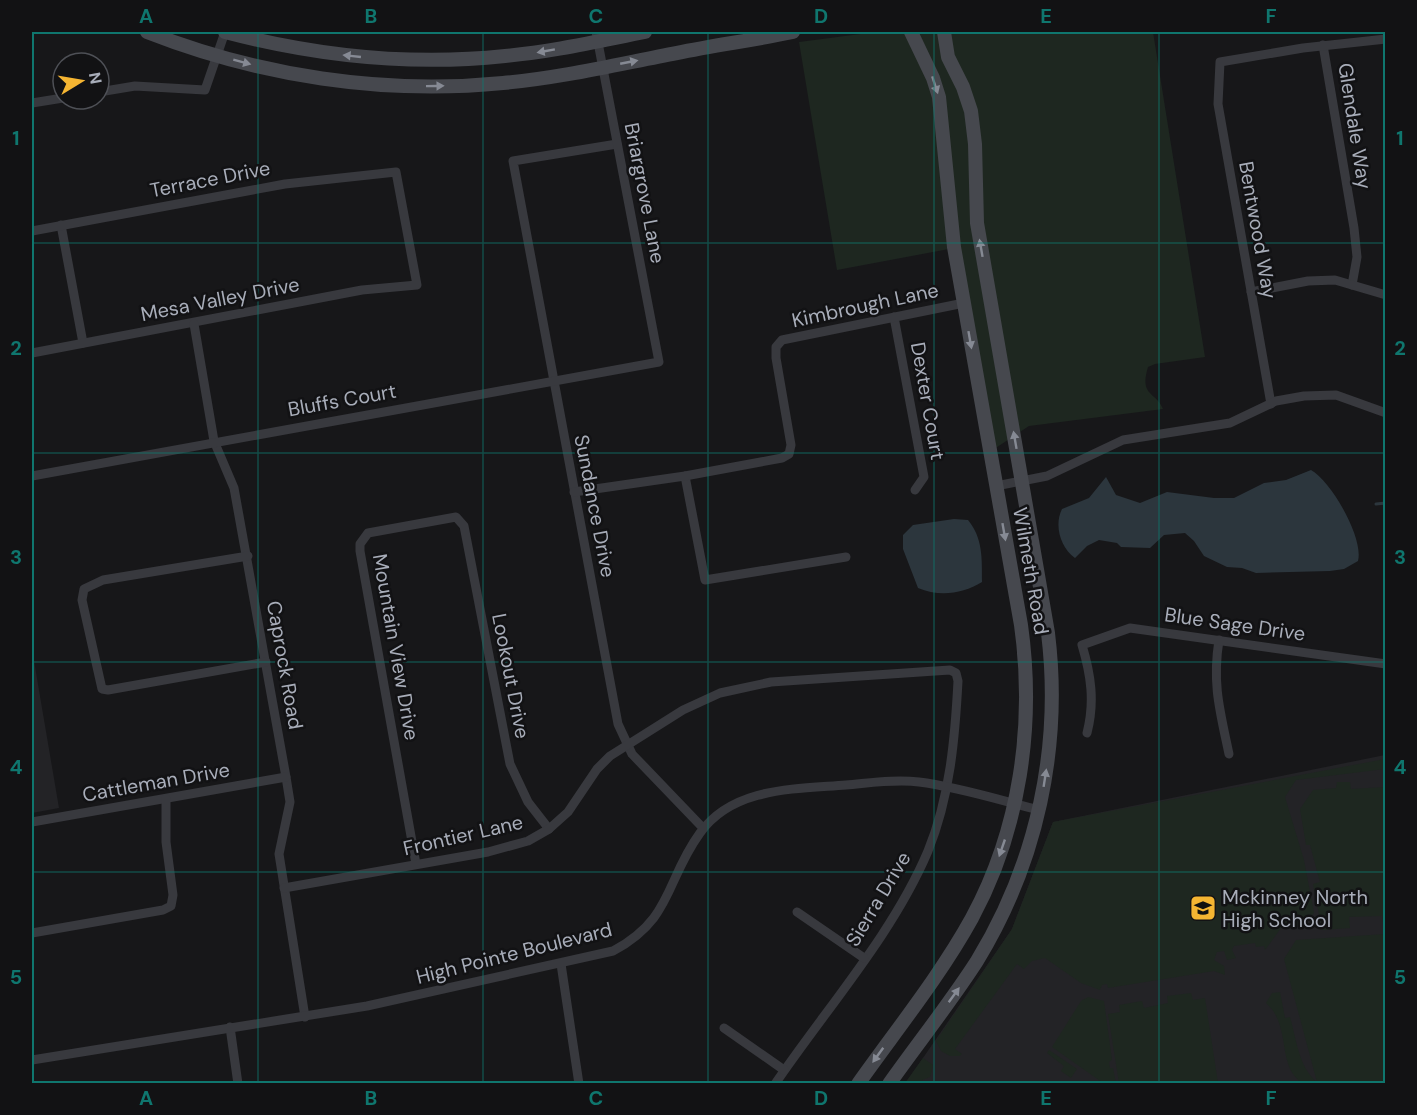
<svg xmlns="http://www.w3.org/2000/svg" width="1417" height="1115" font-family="'DM Sans',sans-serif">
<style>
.built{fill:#232326}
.green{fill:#1e2720}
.water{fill:#2c363d}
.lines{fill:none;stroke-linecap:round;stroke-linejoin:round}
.stream{stroke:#2c363d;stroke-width:3}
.street{stroke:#38393e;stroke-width:9}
.secondary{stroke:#46484e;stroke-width:14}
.oneway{fill:#868a94}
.grid{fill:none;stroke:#0f766e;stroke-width:1.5;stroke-opacity:0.55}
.labels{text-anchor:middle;stroke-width:5;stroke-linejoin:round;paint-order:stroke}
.street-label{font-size:20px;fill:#a8adb9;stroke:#121214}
.poi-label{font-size:20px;fill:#a8adb9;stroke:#121214;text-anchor:start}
.neatline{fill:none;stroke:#0f766e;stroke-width:2}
.grid-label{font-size:20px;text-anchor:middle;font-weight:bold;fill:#0f766e}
</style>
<rect width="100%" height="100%" fill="#171719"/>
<g class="built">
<path d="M32,649L59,808L32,813Z"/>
<path d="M1385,755V1083L905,1084L1012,929L1053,822Z"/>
</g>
<g class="green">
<path d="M876,32H1153L1205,357L1155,364L1148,367C1139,397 1156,391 1163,409L1029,426L985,455L949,249L837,270L799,42Z"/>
<path d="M1385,759V769L1296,780L1285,797L1304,860L1314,913L1305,924L1281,928L1265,950L1264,946L1256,947L1255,943L1234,946L1232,950L1236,958L1227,960L1224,951L1217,952L1214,960L1224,966L1225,975L1214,971L1108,988L1107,984L1102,985L1100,990L1081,983L1045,958L1032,961L1024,969L1017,964L955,1049L962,1054L960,1056H950L941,1051L936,1041L1012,929L1053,822Z"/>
<path d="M1337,782H1350L1351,789L1385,787V1083H1302C1276,1065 1292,1026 1266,1003L1272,993L1280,992L1285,1018L1290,1017C1296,1038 1299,1068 1317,1082L1284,959L1296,940L1385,934L1382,916L1349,917L1350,928L1322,930L1313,884L1320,882L1310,845H1306L1300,809L1313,790L1336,788Z"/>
<path d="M1191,993L1193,1000L1205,998L1218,1083H1119L1108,1014L1120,1012L1119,1005L1142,1001L1144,1008L1168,1003L1167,996Z"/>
<path d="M1088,997L1104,1001L1112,1060L1109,1062L1110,1068H1113L1116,1083H1103L1052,1047L1081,1001Z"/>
<path d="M1049,1050L1077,1069L1071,1078L1061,1071L1064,1066L1047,1053Z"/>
<path d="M923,1058L933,1065L930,1077L915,1083H905Z"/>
</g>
<g class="water">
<path d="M1311,470C1331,481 1364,538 1358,561L1344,569L1330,571L1256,573L1242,568L1227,567L1204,556L1194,541L1185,533L1164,535L1150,548L1121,547L1117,543L1099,540L1087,546L1075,558C1060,547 1054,525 1062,509L1089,498L1106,477L1116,495L1140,503L1167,492L1214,498H1234L1264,483L1286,480Z"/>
<path d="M954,519L968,520C983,538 982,559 982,582C963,594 939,597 918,588L903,549V535L913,525Z"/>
</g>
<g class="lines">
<path class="stream" d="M1376,504L1386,503"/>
<g class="street">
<path d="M1323,45L1354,228L1357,257L1352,285"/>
<path d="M99,92L135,86L205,90L225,32"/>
<path d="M32,103L63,98"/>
<path d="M617,144L513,161L618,724L632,754L703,828"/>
<path d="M61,225L83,343"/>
<path d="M32,231L285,184L396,172L417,285L362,290L32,353"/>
<path d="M1251,292L1308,281L1335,280L1386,295"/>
<path d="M894,317L924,477L915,490"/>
<path d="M194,324L214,441L234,488L286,777L290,802L279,854L305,1017"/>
<path d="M1271,404L1218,104L1220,62L1303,48L1386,39"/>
<path d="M32,476L659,362L596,32"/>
<path d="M685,476L705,580L846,557"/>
<path d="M996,486L1047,476L1123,440L1230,423L1276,401L1304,396L1336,395L1386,413"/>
<path d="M574,492L685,476L782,458L789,454L791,445L776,358V347L782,340L964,303"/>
<path d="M248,556L103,580L84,589L82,600L102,689L108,690L266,662"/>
<path d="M1219,640C1212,684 1220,711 1229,754"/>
<path d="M1087,733C1095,702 1091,675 1082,645L1130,628L1386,664"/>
<path d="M32,822L286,777"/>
<path d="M416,864L360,551V544L368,533L456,517L464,526L510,764L528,802L549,829"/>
<path d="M284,888L488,852L528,841L549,829L568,812L597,769L610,756L683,710L720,693L771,682L950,670L956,673L958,681C955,738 950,797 928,851C893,934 826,1009 775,1084"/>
<path d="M797,912L864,958"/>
<path d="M32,933L163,910L171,906L173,895L166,842V799"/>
<path d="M561,964L579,1084"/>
<path d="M230,1027L238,1084"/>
<path d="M724,1028L784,1070"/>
<path d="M32,1060L367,1006L613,951C673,919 665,881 700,833C733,787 795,789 846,785C870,783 895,779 919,782C959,787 999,800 1039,810"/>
</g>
<g class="secondary">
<path d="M147,32C259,76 383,95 503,83C561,78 619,64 677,53C715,45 755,40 793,32"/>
<path d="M225,32C317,56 411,66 505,56C552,52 599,41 645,32"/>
<path d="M858,1084C897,1029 940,976 972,918C1020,829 1035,725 1021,625L954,247L939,97L933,78L911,32"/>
<path d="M889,1084C918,1043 950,1003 977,961C1037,863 1062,747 1048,633L977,223L975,144L971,111L963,87L948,57L944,32"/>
</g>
</g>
<defs><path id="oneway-solid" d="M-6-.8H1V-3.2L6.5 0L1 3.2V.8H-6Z" transform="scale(1.5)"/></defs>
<g class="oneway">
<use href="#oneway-solid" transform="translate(546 51) rotate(170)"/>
<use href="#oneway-solid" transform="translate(352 56) rotate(-174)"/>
<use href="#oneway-solid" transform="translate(242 62) rotate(15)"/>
<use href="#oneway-solid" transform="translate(629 62) rotate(-11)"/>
<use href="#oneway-solid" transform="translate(935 85) rotate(72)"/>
<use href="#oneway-solid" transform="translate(435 86) rotate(-1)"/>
<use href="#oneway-solid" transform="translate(981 248) rotate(-100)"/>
<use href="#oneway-solid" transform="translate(970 340) rotate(80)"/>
<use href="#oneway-solid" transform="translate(1015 440) rotate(-100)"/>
<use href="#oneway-solid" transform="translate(1004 532) rotate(80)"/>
<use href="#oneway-solid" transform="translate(1045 778) rotate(-81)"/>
<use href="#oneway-solid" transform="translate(1002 848) rotate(109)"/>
<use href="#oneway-solid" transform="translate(954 995) rotate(-54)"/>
<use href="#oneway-solid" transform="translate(878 1055) rotate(126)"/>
</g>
<path class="grid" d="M258,32V1084M483,32V1084M708,32V1084M934,32V1084M1159,32V1084M32,243H1386M32,453H1386M32,662H1386M32,872H1386"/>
<defs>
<symbol id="school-square" viewBox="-11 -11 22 22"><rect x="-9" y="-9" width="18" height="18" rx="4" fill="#f5b532" stroke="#121214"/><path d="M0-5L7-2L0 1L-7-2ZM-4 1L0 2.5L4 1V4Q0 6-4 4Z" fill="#111"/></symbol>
</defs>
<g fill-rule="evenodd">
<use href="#school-square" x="1188" y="893" width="30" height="30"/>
</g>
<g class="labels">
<g class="street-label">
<text transform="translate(1355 126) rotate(81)" y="7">Glendale Way</text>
<text transform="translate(210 179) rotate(-11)" y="7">Terrace Drive</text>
<text transform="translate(645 193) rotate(79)" y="7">Briargrove Lane</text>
<text transform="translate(1258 230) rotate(80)" y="7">Bentwood Way</text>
<text transform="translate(220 299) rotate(-11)" y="7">Mesa Valley Drive</text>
<text transform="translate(865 305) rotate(-12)" y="7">Kimbrough Lane</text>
<text transform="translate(342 400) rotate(-10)" y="7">Bluffs Court</text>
<text transform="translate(928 401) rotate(80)" y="7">Dexter Court</text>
<text transform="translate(595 506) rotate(79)" y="7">Sundance Drive</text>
<text transform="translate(1031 571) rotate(80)" y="7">Wilmeth Road</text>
<text transform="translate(1235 624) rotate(8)" y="7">Blue Sage Drive</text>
<text transform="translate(396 647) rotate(80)" y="7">Mountain View Drive</text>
<text transform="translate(285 665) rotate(80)" y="7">Caprock Road</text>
<text transform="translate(511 676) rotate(79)" y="7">Lookout Drive</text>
<text transform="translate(156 782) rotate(-10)" y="7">Cattleman Drive</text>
<text transform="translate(463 835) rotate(-13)" y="7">Frontier Lane</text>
<text transform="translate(878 899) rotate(-59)" y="7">Sierra Drive</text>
<text transform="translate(514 953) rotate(-14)" y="7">High Pointe Boulevard</text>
</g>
<g class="poi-label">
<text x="1222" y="904">Mckinney North<tspan x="1222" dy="23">High School</tspan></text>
</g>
</g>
<rect width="1417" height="1115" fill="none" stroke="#121214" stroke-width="66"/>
<g transform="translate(81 81) rotate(79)"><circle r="28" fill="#121214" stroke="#4e5056" stroke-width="1.5"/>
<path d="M0-4.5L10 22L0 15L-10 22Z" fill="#f5b532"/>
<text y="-9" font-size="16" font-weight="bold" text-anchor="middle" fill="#a8adb9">N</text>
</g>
<rect x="33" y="33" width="1351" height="1049" class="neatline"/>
<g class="grid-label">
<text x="146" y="23">A</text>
<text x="371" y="23">B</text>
<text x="596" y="23">C</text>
<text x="821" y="23">D</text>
<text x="1046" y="23">E</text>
<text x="1271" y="23">F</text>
<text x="16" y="145">1</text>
<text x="1400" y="145">1</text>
<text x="16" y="355">2</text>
<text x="1400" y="355">2</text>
<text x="16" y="564">3</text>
<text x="1400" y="564">3</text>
<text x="16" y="774">4</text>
<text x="1400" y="774">4</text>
<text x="16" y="984">5</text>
<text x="1400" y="984">5</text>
<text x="146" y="1105">A</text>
<text x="371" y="1105">B</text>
<text x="596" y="1105">C</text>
<text x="821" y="1105">D</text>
<text x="1046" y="1105">E</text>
<text x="1271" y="1105">F</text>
</g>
</svg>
